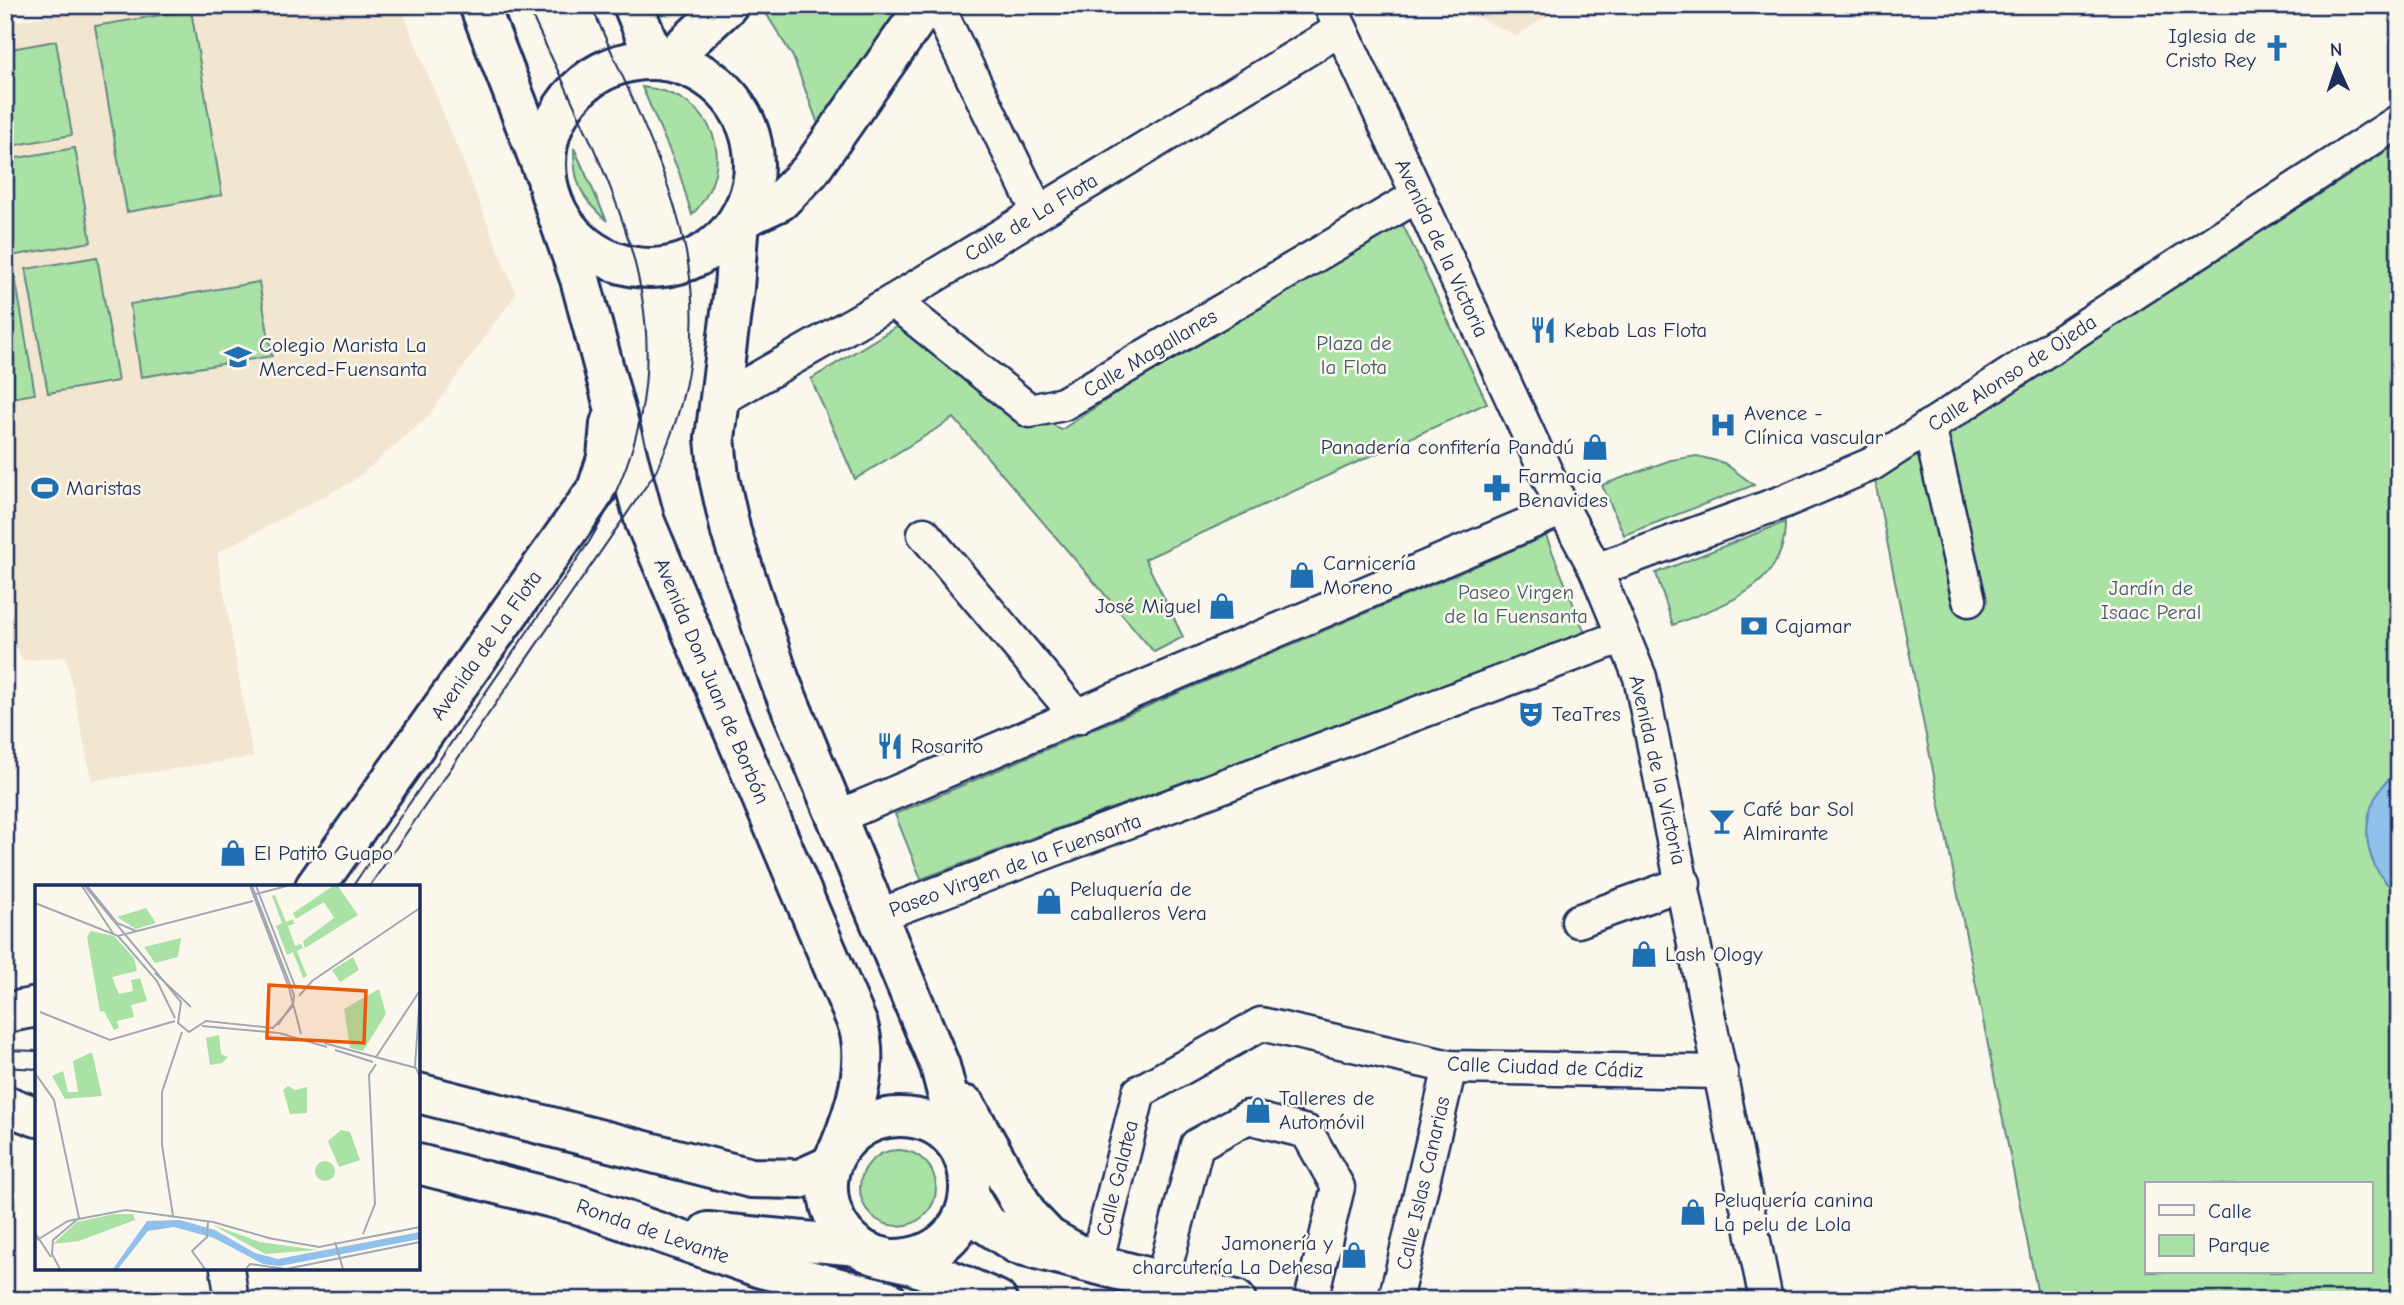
<svg xmlns="http://www.w3.org/2000/svg" width="2404" height="1305" font-family="'Comic Neue',sans-serif">
<style>
.built{fill:#f3e6d1}
.green{fill:#aae2a6;stroke:#628882;stroke-width:2;fill-rule:evenodd}
.water{fill:#90c0ec;stroke:#6186b3;stroke-width:2}
.lines{fill:none;stroke-linecap:round;stroke-linejoin:round}
.minor-casing{stroke:#1b2f5e;stroke-width:37}
.secondary-casing{stroke:#1b2f5e;stroke-width:44}
.primary-casing{stroke:#1b2f5e;stroke-width:44}
.minor{stroke:#fbf7ec;stroke-width:32}
.secondary{stroke:#fbf7ec;stroke-width:38}
.primary{stroke:#fbf7ec;stroke-width:38}
.tram{stroke:#1b2f5e;stroke-width:2}
.labels{text-anchor:middle;stroke-width:5;stroke-linejoin:round;paint-order:stroke}
.poi-label{font-size:21px;fill:#1b2f5e;stroke:#fbf7ec;text-anchor:start}
.street-label{font-size:21px;fill:#1b2f5e;stroke:#fbf7ec}
.park-label{font-size:21px;fill:#3f5c70;stroke:#fbf7ec}
.inset-road{fill:none;stroke:#a1a7b3;stroke-width:2}
.view{fill:#e8590c;fill-opacity:0.15;stroke:#e8590c;stroke-width:3.5}
.inset-edge{fill:none;stroke:#1b2f5e;stroke-width:3.5}
</style>
<rect width="100%" height="100%" fill="#fbf7ec"/>
<filter id="ink" filterUnits="userSpaceOnUse"><feTurbulence type="fractalNoise" baseFrequency=".0143" numOctaves="2"/><feDisplacementMap in="SourceGraphic" scale="14" xChannelSelector="R" yChannelSelector="G"/><feConvolveMatrix kernelMatrix="1 2 1 2 8 2 1 2 1" color-interpolation-filters="sRGB"/></filter>
<g filter="url(#ink)">
<g class="built">
<path d="M119,5H400L516,294L426,419L353,481L217,553L253,757L92,781L66,656L22,661L5,616V23Z"/>
<path d="M1451,5H1563L1517,36Z"/>
</g>
<g class="green">
<path d="M771,5H905L820,129L793,57L764,10Z"/>
<path d="M191,10L222,195L127,212L95,26Z"/>
<path d="M56,41L72,135L5,147V50Z"/>
<path d="M642,87C714,94 741,162 692,215L679,172Z"/>
<path d="M2399,143V1300H2039L1875,481ZM2147,1184H2371V1272H2147Z"/>
<path d="M75,148L91,242L5,257V160Z"/>
<path d="M574,148L607,221C582,200 573,181 574,148Z"/>
<path d="M1395,208L1487,403L1145,559L1183,637L1154,652L954,418L855,479L811,379L901,324L1061,430Z"/>
<path d="M97,257L118,381L48,393L26,269Z"/>
<path d="M14,270L35,394L5,399V272Z"/>
<path d="M259,282L272,356L141,377L130,304Z"/>
<path d="M1697,456L1724,463L1754,485L1624,535L1602,485L1671,460Z"/>
<path d="M1785,522C1786,588 1724,604 1673,625L1656,573Z"/>
<path d="M1546,536L1585,633L921,879L895,814Z"/>
<circle cx="898" cy="1188" r="38"/>
</g>
<path class="water" d="M2399,771V894C2357,866 2356,799 2399,771Z"/>
<g class="lines">
<defs>
<g id="minor">
<path d="M937,5L1038,212"/>
<path d="M1330,5L1563,509L1596,570L1640,677L1766,1300"/>
<path d="M893,301L1030,411L1063,404L1417,196"/>
<path d="M718,401L893,301L1341,29"/>
<path d="M1929,426L1969,600"/>
<path d="M924,534L1078,717"/>
<path d="M1596,570L1785,501L1872,464L2399,121"/>
<path d="M835,818L1563,509"/>
<path d="M877,916L1623,636"/>
<path d="M1578,921L1684,883"/>
<path d="M1096,1264L1139,1092L1261,1024L1450,1067L1721,1072"/>
<path d="M227,1268L232,1300"/>
<path d="M1162,1281L1197,1145L1248,1117L1307,1132L1338,1187L1311,1300"/>
<path d="M1395,1300L1450,1067"/>
</g>
<g id="secondary">
<path d="M667,61L728,5"/>
<path d="M739,220L780,201L810,171L926,5"/>
</g>
<g id="primary">
<path d="M479,5L543,170"/>
<path d="M633,5L655,60"/>
<circle cx="650" cy="164" r="104"/>
<path d="M555,208L580,279L645,522L858,1025C870,1065 855,1110 840,1147"/>
<path d="M739,220L734,288L715,438L719,478L731,532L780,681L940,1066L964,1159"/>
<path d="M315,887L597,489L607,458L610,424"/>
<path d="M5,1013L37,1007"/>
<path d="M418,1093L751,1178L800,1179L831,1165"/>
<path d="M5,1105L37,1117"/>
<path d="M966,1106L1028,1216L1049,1238L1096,1264"/>
<path d="M418,1164L580,1205L761,1268L887,1300"/>
<path d="M970,1198L985,1223L1017,1244L1236,1300"/>
<path d="M708,1232L858,1246"/>
<path d="M893,1259C995,1258 992,1116 899,1117C883,1117 868,1122 855,1132C840,1144 829,1162 828,1182C826,1212 843,1243 872,1254C886,1259 900,1260 913,1265C942,1276 969,1288 997,1300"/>
</g>
</defs>
<use href="#minor" class="minor-casing"/>
<use href="#secondary" class="secondary-casing"/>
<use href="#primary" class="primary-casing"/>
<use href="#minor" class="minor"/>
<use href="#secondary" class="secondary"/>
<use href="#primary" class="primary"/>
<g class="tram">
<path d="M352,887L589,542C712,342 613,193 527,5"/>
<path d="M369,887L655,473C741,292 662,171 591,5"/>
<path d="M5,1050L37,1051"/>
<path d="M5,1067L37,1069"/>
</g>
</g>
</g>
<defs>
<symbol id="church-bare" viewBox="-9 -9 18 18"><path d="M-1.2-6h2.4v3.5h3.3v2.4h-3.3V6h-2.4V-.1h-3.3v-2.4h3.3Z" fill="#1f6fb2" stroke="#fbf7ec" stroke-width="2.5" paint-order="stroke"/></symbol>
<symbol id="restaurant-bare" viewBox="-9 -9 18 18"><path d="M-5-6h1v4h1v-4h1v4h1v-4h1v5L-1.5 .5V6h-2V.5L-5-1ZM5-6V6H3V1.5H1.5Q1.5-4 5-6Z" fill="#1f6fb2" stroke="#fbf7ec" stroke-width="2.5" paint-order="stroke"/></symbol>
<symbol id="school-bare" viewBox="-9 -9 18 18"><path d="M0-5L7-2L0 1L-7-2ZM-4 1L0 2.5L4 1V4Q0 6-4 4Z" fill="#1f6fb2" stroke="#fbf7ec" stroke-width="2.5" paint-order="stroke"/></symbol>
<symbol id="hospital-bare" viewBox="-9 -9 18 18"><path d="M-5-5h3v3.5h4V-5h3V5h-3V1.5h-4V5h-3Z" fill="#1f6fb2" stroke="#fbf7ec" stroke-width="2.5" paint-order="stroke"/></symbol>
<symbol id="shop-bare" viewBox="-9 -9 18 18"><path d="M-5-2.5h2.3a2.7 3.5 0 0 1 5.4 0H5L5.5 6h-11ZM-1.5-2.5h3a1.5 2.3 0 0 0-3 0Z" fill="#1f6fb2" stroke="#fbf7ec" stroke-width="2.5" paint-order="stroke"/></symbol>
<symbol id="stadium-bare" viewBox="-9 -9 18 18"><path d="M0-5a6.5 5 0 1 0 0 10a6.5 5 0 1 0 0-10ZM-3.5-1.8h7v3.6h-7Z" fill="#1f6fb2" stroke="#fbf7ec" stroke-width="2.5" paint-order="stroke"/></symbol>
<symbol id="pharmacy-bare" viewBox="-9 -9 18 18"><path d="M-2-6h4v4h4v4h-4v4h-4v-4h-4v-4h4Z" fill="#1f6fb2" stroke="#fbf7ec" stroke-width="2.5" paint-order="stroke"/></symbol>
<symbol id="bank-bare" viewBox="-9 -9 18 18"><path d="M-6-4H6V4H-6ZM0-2.3a2.3 2.3 0 1 0 0 4.6a2.3 2.3 0 1 0 0-4.6Z" fill="#1f6fb2" stroke="#fbf7ec" stroke-width="2.5" paint-order="stroke"/></symbol>
<symbol id="theatre-bare" viewBox="-9 -9 18 18"><path d="M-5-5.5Q0-4 5-5.5V0Q5 5 0 6Q-5 5-5 0ZM-3.3-2.5H-1v1.5H-3.3ZM1-2.5H3.3v1.5H1ZM-2.8 1Q0 5.5 2.8 1Z" fill="#1f6fb2" stroke="#fbf7ec" stroke-width="2.5" paint-order="stroke"/></symbol>
<symbol id="bar-bare" viewBox="-9 -9 18 18"><path d="M-6-5H6L.8 .8V4.5H3.5V6h-7V4.5H-.8V.8Z" fill="#1f6fb2" stroke="#fbf7ec" stroke-width="2.5" paint-order="stroke"/></symbol>
</defs>
<g fill-rule="evenodd">
<use href="#church-bare" x="2258" y="29" width="38" height="38"/>
<use href="#restaurant-bare" x="1524" y="311" width="38" height="38"/>
<use href="#school-bare" x="219" y="338" width="38" height="38"/>
<use href="#hospital-bare" x="1704" y="406" width="38" height="38"/>
<use href="#shop-bare" x="1576" y="428" width="38" height="38"/>
<use href="#stadium-bare" x="26" y="469" width="38" height="38"/>
<use href="#pharmacy-bare" x="1478" y="469" width="38" height="38"/>
<use href="#shop-bare" x="1283" y="556" width="38" height="38"/>
<use href="#shop-bare" x="1203" y="587" width="38" height="38"/>
<use href="#bank-bare" x="1735" y="607" width="38" height="38"/>
<use href="#theatre-bare" x="1512" y="695" width="38" height="38"/>
<use href="#restaurant-bare" x="871" y="727" width="38" height="38"/>
<use href="#bar-bare" x="1703" y="802" width="38" height="38"/>
<use href="#shop-bare" x="214" y="834" width="38" height="38"/>
<use href="#shop-bare" x="1030" y="882" width="38" height="38"/>
<use href="#shop-bare" x="1625" y="935" width="38" height="38"/>
<use href="#shop-bare" x="1239" y="1091" width="38" height="38"/>
<use href="#shop-bare" x="1674" y="1193" width="38" height="38"/>
<use href="#shop-bare" x="1335" y="1236" width="38" height="38"/>
</g>
<g class="labels">
<g class="poi-label">
<text x="2256" y="43" text-anchor="end">Iglesia de<tspan x="2256" dy="24">Cristo Rey</tspan></text>
<text x="1564" y="337">Kebab Las Flota</text>
<text x="259" y="352">Colegio Marista La<tspan x="259" dy="24">Merced-Fuensanta</tspan></text>
<text x="1744" y="420">Avence -<tspan x="1744" dy="24">Clínica vascular</tspan></text>
<text x="1574" y="454" text-anchor="end">Panadería confitería Panadú</text>
<text x="1518" y="483">Farmacia<tspan x="1518" dy="24">Benavides</tspan></text>
<text x="66" y="495">Maristas</text>
<text x="1323" y="570">Carnicería<tspan x="1323" dy="24">Moreno</tspan></text>
<text x="1201" y="613" text-anchor="end">José Miguel</text>
<text x="1775" y="633">Cajamar</text>
<text x="1552" y="721">TeaTres</text>
<text x="911" y="753">Rosarito</text>
<text x="1743" y="816">Café bar Sol<tspan x="1743" dy="24">Almirante</tspan></text>
<text x="254" y="860">El Patito Guapo</text>
<text x="1070" y="896">Peluquería de<tspan x="1070" dy="24">caballeros Vera</tspan></text>
<text x="1665" y="961">Lash Ology</text>
<text x="1279" y="1105">Talleres de<tspan x="1279" dy="24">Automóvil</tspan></text>
<text x="1714" y="1207">Peluquería canina<tspan x="1714" dy="24">La pelu de Lola</tspan></text>
<text x="1333" y="1250" text-anchor="end">Jamonería y<tspan x="1333" dy="24">charcutería La Dehesa</tspan></text>
</g>
<g class="street-label">
<text transform="translate(1031 217) rotate(-31)" y="7">Calle de La Flota</text>
<text transform="translate(1442 248) rotate(65)" y="7">Avenida de la Victoria</text>
<text transform="translate(1150 353) rotate(-31)" y="7">Calle Magallanes</text>
<text transform="translate(2012 373) rotate(-33)" y="7">Calle Alonso de Ojeda</text>
<text transform="translate(486 645) rotate(-55)" y="7">Avenida de La Flota</text>
<text transform="translate(712 681) rotate(67)" y="7">Avenida Don Juan de Borbón</text>
<text transform="translate(1658 770) rotate(77)" y="7">Avenida de la Victoria</text>
<text transform="translate(1015 865) rotate(-20)" y="7">Paseo Virgen de la Fuensanta</text>
<text transform="translate(1545 1067) rotate(2)" y="7">Calle Ciudad de Cádiz</text>
<text transform="translate(1117 1178) rotate(-76)" y="7">Calle Galatea</text>
<text transform="translate(1423 1183) rotate(-77)" y="7">Calle Islas Canarias</text>
<text transform="translate(653 1231) rotate(19)" y="7">Ronda de Levante</text>
</g>
<g class="park-label">
<text x="1354" y="350">Plaza de<tspan x="1354" dy="24">la Flota</tspan></text>
<text x="2151" y="595">Jardín de<tspan x="2151" dy="24">Isaac Peral</tspan></text>
<text x="1516" y="599">Paseo Virgen<tspan x="1516" dy="24">de la Fuensanta</tspan></text>
</g>
</g>
<g transform="translate(35 885)">
<rect width="385" height="385" fill="#fbf7ec"/>
<path d="M298,1H303L323,30L270,63L268,56L299,33L289,17L261,34L258,28ZM240,10L251,37L258,34L259,39L253,41L260,61L266,59L268,63L262,66L272,91L268,93L258,67L252,70L241,41L247,38L237,11ZM111,23L121,38L101,44L82,32ZM56,46L79,51L99,73L102,86L77,92L84,109L98,106L96,95L105,93L112,116L96,120L99,132L82,136L84,143L79,145L69,126L65,127L52,52ZM146,53L143,72L120,78L109,62ZM318,72L324,85L305,97L297,85ZM344,104L351,129L328,166L315,163L309,124ZM184,150L186,169L193,172L187,178L175,180L171,153ZM57,167L67,211L30,214L17,191L28,186L33,207H43L38,176ZM253,201L260,205L272,202V228L255,229L248,205ZM306,245L315,247L325,275L304,282L293,256ZM280 286a10 10 0 1 1 20 0a10 10 0 1 1-20 0ZM79,329H98L100,335L44,356L18,359L42,337ZM178,340L225,357L282,365L230,369Z" fill="#aae2a6"/>
<path d="M145,335L180,345L220,368L243,374L385,347V354L245,381L228,379L179,353L139,342L113,346L83,384H78L112,336Z" fill="#90c0ec"/>
<path class="inset-road" d="M47,1L79,50M50,1L146,117L143,138L154,147L171,136L238,143L258,121L259,110L217,1M52,1L82,38L101,46M215,1L254,103L266,149M221,1L261,104M221,9L252,1M0,18L83,51L218,16M83,51L122,96L140,133M120,88L156,122M385,109L380,181L385,192M264,111L277,96L385,23M5,127L75,155L140,136M243,140L258,118M167,141L244,148M244,148L292,162M289,158L381,183M300,165L338,177M341,172L384,107M0,188L19,215L44,333M138,331L127,260V207L147,147M0,348L16,372M328,349L340,319L334,190L341,179M233,353L284,362L385,342M2,355L33,336L91,325L178,337L234,353M300,357L308,384M25,384L17,369L18,355L44,333M170,384L157,366L172,352L173,336M211,384L215,379L251,384L385,357"/>
<path class="view" d="M234,100L331,106L329,158L232,153Z"/>
<rect width="385" height="385" class="inset-edge"/>
</g>
<rect width="2404" height="1305" fill="none" stroke="#fbf7ec" stroke-width="28"/>
<rect x="14" y="14" width="2376" height="1277" fill="none" stroke="#1b2f5e" stroke-width="2.5" filter="url(#ink)"/>
<rect x="2145" y="1182" width="228" height="91" fill="#fbf7ec" stroke="#a1a7b3" stroke-width="2"/>
<rect x="2159" y="1205" width="35" height="10" fill="#fbf7ec" stroke="#a1a7b3" stroke-width="2"/>
<text x="2208" y="1218" font-size="21" fill="#1b2f5e">Calle</text>
<rect x="2159" y="1235" width="35" height="21" fill="#aae2a6" stroke="#a1a7b3" stroke-width="2"/>
<text x="2208" y="1252" font-size="21" fill="#1b2f5e">Parque</text>
<g transform="translate(2337 66) rotate(357)" stroke="#fbf7ec" stroke-width="5" paint-order="stroke">
<path d="M0-5L12 26L0 18L-12 26Z" fill="#1b2f5e"/>
<text y="-10" font-size="19" font-weight="bold" text-anchor="middle" fill="#1b2f5e">N</text>
</g>
</svg>
